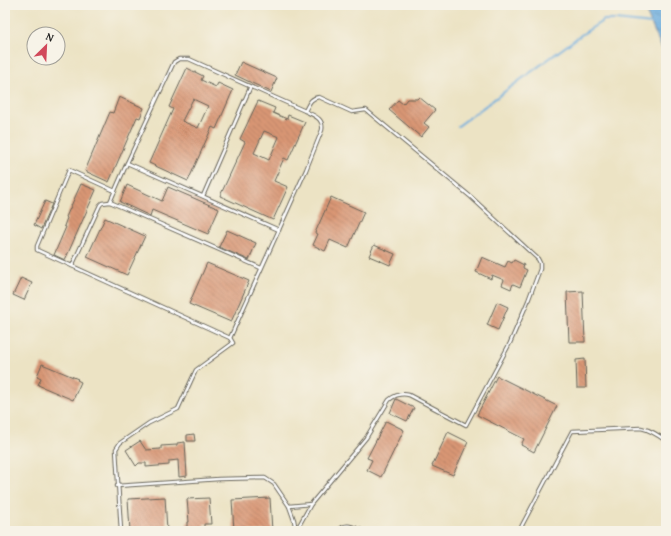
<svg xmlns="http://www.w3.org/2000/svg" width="671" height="536" font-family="'Gentium Book Plus',serif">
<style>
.water{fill:url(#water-ripples);stroke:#43647d}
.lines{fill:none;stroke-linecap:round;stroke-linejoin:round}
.stream{stroke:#6aacde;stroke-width:2}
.building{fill:url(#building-back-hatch);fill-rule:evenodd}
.service-casing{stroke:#656257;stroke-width:4.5}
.service{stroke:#fff;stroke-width:2.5}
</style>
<defs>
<pattern id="water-ripples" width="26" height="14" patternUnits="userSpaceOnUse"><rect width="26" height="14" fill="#6aacde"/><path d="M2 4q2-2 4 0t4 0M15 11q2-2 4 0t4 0" fill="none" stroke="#568bb3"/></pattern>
<pattern id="building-back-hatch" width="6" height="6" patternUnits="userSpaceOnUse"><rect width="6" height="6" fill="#d99675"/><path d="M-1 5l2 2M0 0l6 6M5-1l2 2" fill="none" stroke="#af7a5f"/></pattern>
</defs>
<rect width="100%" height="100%" fill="#f7f3e8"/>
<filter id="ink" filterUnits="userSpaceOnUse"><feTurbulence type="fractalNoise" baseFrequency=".025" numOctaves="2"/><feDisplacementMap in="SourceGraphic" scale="8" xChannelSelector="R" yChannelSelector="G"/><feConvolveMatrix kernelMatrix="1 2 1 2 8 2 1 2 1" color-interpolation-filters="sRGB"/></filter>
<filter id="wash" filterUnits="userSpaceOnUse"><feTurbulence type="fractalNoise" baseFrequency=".012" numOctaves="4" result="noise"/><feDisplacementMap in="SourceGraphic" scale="16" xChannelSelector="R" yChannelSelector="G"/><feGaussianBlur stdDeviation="0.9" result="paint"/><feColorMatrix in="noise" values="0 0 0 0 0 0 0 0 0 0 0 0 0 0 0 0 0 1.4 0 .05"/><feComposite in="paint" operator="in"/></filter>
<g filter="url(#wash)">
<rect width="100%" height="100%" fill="#ece3c4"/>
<path class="water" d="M643,5H666V58Z"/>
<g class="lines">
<path class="stream" d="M458,126L581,35L604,20H616L652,24"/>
</g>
<g id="blocks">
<g class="building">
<path d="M241,62L277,78L271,92L235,75Z"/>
<path d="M187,68L203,76L201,80L216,87L218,83L233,90L216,129L212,127L188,181L149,163L173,109L169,107ZM193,99L208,106L198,128L182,121Z"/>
<path d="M119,97L144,108L140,118L137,117L109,182L85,171L110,112L113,113Z"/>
<path d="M419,97L435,110L424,123L429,127L421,137L389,110L398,100L403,104L407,99H417Z"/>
<path d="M258,101L275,108L273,113L287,119L288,115L305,122L288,160L284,158L274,181L288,187L273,220L220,196L245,142L240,139ZM264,131L279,137L269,160L254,153Z"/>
<path d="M81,184L96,190L65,260L54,255L66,227L64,226L67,218L66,217Z"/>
<path d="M127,185L162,201L168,187L219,209L208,234L152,210L150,216L120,202Z"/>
<path d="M331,197L364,212L348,248L330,240L325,251L313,245L318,234L315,233Z"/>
<path d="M45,201L52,204L41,229L34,225Z"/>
<path d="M105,218L145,236L127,275L87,257Z"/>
<path d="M227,230L256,243L249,260L219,247Z"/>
<path d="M374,245L395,254L390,265L369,256Z"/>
<path d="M482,257L505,267L508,261L512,263L514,260L524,265L523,268L527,270L520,287L513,284L511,289L502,285L504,280L492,275L491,279L476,272Z"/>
<path d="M207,263L249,281L231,322L189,304Z"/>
<path d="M21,278L32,283L24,300L13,295Z"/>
<path d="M583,291L585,342H569L567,292Z"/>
<path d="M497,302L508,307L498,330L487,325Z"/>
<path d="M585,359L586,388H577L576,360Z"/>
<path d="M42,364L78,379L77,380L81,382L73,400L38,385L41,378L37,376Z"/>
<path d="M497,376L557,406L534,452L521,445L524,439L477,415Z"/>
<path d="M396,399L414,408L407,421L390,413Z"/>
<path d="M386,421L404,430L381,477L367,470L372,460L367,458Z"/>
<path d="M448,432L468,442L453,475L432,466Z"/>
<path d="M194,434L195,441H187V435Z"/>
<path d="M140,441L146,450L161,449V446L177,445V443L185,442L187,476L179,477L178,460L169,461V465L146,467V463H139L136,466L126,450Z"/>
<path d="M165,497L167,531H130L128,499Z"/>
<path d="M209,498L211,524H204V531H187V522H189L187,499Z"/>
<path d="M270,498L272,531H234L232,500Z"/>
</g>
</g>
</g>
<g filter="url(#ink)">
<use href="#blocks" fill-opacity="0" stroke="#656257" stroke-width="1"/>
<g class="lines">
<defs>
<g id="service">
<path d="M127,163L279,230"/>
<path d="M115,191L69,170L37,246V250L230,338"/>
<path d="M203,196L250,88"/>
<path d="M72,266L100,205L102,203L110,202"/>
<path d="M261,268L110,202L127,163L174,62L179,59H189L305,111C309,104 310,98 319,97L352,112L366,110L471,197L538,259L540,263V269L528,301L510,343L466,425L409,395C401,393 395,395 389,400L366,438L311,504L296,531"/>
<path d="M117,486L219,479L265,478L274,484L289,506L294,520L296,531"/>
<path d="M289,506L311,504"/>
<path d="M121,531L116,449L120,443L149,423L178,409L196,370L233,343L230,338L306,170L322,130C324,118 314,116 305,111"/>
<path d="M339,531C345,521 355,528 364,531"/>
<path d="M519,531L572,431L641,428C651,430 658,435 666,441"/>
</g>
</defs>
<use href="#service" class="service-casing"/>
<use href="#service" class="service"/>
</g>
</g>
<rect width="671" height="536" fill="none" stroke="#f7f3e8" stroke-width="20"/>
<g transform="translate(46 46) rotate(24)"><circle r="19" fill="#f7f3e8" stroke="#9f9d96"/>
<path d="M0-3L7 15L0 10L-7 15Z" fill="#d1495b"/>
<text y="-6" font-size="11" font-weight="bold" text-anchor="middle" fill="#1c1c1c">N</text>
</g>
</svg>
